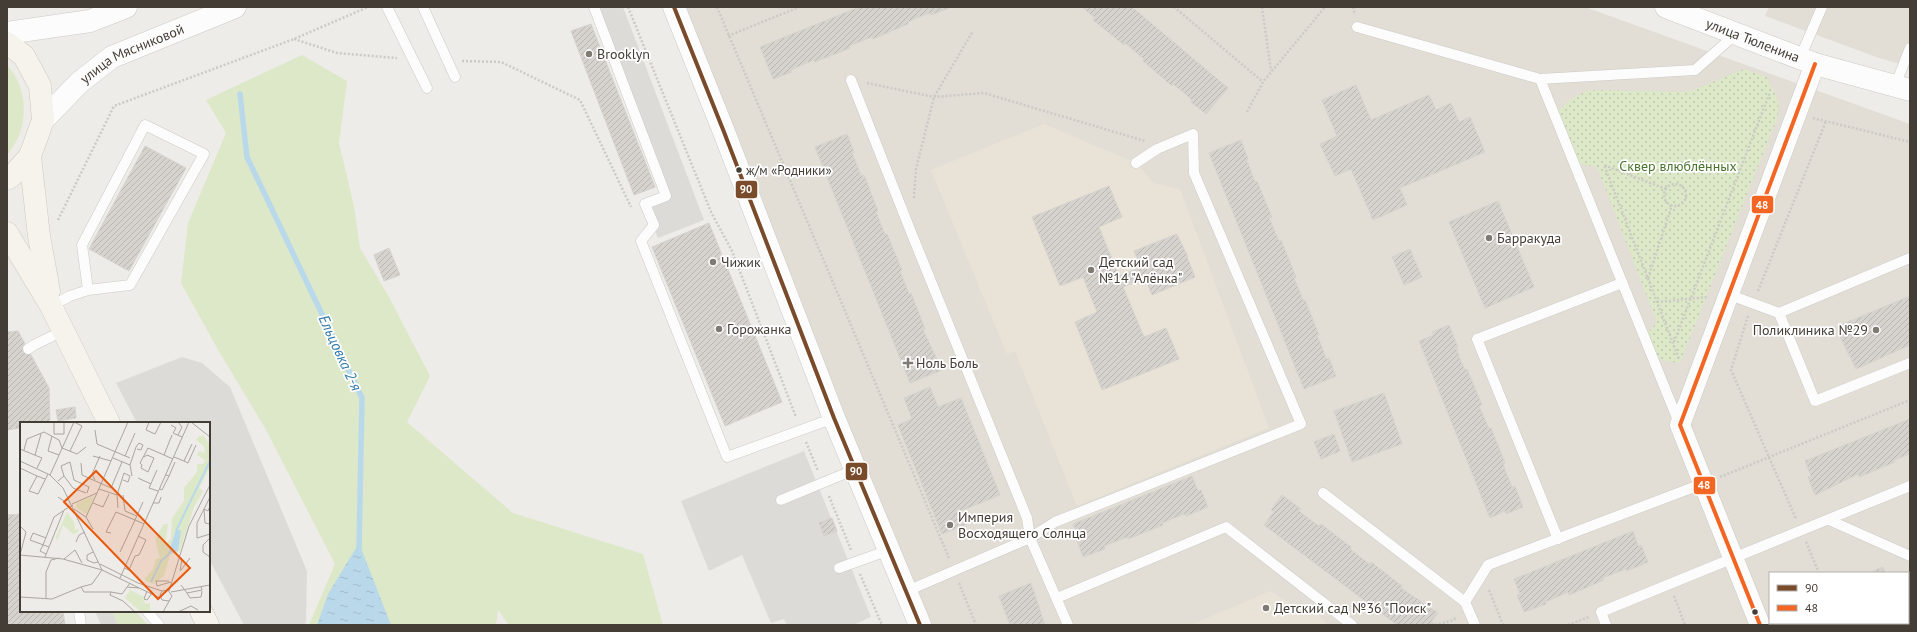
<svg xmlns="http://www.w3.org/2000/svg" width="1917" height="632" font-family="'PT Sans',sans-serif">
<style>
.residential{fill:#e2ded5;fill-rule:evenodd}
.education{fill:#e9e3d7}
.green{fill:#dce8c8}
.park{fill:url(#park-dots)}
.parking{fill:#dddbd8}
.water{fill:url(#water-ripples)}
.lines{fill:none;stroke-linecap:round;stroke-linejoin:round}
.stream{stroke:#b9d9eb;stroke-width:5.5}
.building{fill:url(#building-hatch);stroke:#d6d3ce}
.service-casing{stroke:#cccac5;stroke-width:11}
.minor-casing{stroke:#cccac5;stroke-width:21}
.tertiary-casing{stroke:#cccac5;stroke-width:23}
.secondary-casing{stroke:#cdc9bf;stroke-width:23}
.path{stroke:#cccac6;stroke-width:2.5;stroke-dasharray:2 2;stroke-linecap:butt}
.service{stroke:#fcfcfc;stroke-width:10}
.minor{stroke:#fcfcfc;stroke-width:20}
.tertiary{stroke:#fcfcfc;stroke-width:22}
.secondary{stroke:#f6f3ed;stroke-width:22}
.bus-1-casing{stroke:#fff;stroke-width:7}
.bus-2-casing{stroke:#fff;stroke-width:7}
.bus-1{stroke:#7a4b2a;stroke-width:4}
.bus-2{stroke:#f26522;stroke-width:4}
.poi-dot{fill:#7f7a74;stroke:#fff;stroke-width:1.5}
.bus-dot{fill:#433d35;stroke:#fff;stroke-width:1.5}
.labels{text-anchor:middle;stroke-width:3.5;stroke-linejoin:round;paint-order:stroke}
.bus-label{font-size:13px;fill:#433d35;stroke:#fff;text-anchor:start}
.street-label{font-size:14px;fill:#433d35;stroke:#fff}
.poi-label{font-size:14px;fill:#433d35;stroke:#fff;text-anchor:start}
.park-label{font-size:14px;fill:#49722b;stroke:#fff}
.water-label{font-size:15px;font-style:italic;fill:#337caa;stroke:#fff}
.inset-river{fill:none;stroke:#b9d9eb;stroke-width:2}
.inset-road{fill:none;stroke:#aaa6a0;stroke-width:1}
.view{fill:#e8590c;fill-opacity:0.15;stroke:#e8590c;stroke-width:2}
.inset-edge{fill:none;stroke:#433d35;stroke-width:2}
.line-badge{stroke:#fff;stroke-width:1.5}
.badge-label{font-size:11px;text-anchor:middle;font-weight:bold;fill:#fff}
</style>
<defs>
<pattern id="park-dots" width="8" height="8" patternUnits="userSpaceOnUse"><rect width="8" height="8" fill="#dce8c8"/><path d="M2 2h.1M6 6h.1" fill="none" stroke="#bec8ac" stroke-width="1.8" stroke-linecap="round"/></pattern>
<pattern id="water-ripples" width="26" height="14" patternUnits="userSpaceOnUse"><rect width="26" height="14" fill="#b9d9eb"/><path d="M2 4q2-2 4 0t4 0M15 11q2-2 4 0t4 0" fill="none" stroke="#a0bbca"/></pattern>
<pattern id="building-hatch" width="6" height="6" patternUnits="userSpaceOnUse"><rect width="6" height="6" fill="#d6d3cf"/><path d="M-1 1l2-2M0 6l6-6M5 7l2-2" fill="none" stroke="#b9b6b2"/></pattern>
</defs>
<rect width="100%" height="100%" fill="#eeece8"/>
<g class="residential">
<path d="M678,7H1585L1910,124V625H929ZM1770,573H1908V623H1770Z"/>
<path d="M1769,7H1910V67L1879,58L1765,16Z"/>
</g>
<g class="education">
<path d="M1044,124L1136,163L1154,183L1180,189L1269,428L1077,506L1015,351L1007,354L931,170Z"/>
<path d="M1270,591L1298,608L1314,610L1328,625H1191Z"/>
</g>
<g class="green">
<path d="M302,55L347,81L339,143L354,206L360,248L389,297L430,376L407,422L513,513L643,554L663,625H509L498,610L496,625H309L335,564L265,428L217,348L181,283L188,223L226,133L206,100Z"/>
<path d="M7,65C25,84 28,113 19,136C16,143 11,149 7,155Z"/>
<path d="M112,611H135L148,625H118Z"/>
</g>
<path class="park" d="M1744,69L1767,77L1778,101V116L1680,363C1656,361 1653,357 1648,333L1657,322L1597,167L1579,164L1558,111L1571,99L1588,90L1689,92Z"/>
<g class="parking">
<path d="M594,7H623L704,220L658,238L645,204L666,196Z"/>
<path d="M182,357L202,363L230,387L307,571L306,622L304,625H244L209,559V423H137L116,383Z"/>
<path d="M804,451L871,617L853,625H787L784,619L771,623L742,555L709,571L681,501Z"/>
<path d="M95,611H112L118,625H101Z"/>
</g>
<path class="water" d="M359,543L391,625H317L328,594Z"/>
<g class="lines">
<path class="stream" d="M240,94L247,157L362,398L359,549"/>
</g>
<g class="building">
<path d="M859,7H952L931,15L930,13L919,17L908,22V24L873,39L872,37L849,46L850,48L815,62L814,60L802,65L791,70L792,72L773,79L760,47Z"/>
<path d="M1082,7H1132L1228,88L1206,114L1191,102L1192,100L1183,92L1173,84L1172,86L1143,61L1144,59L1125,43L1124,45L1093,20L1095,18Z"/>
<path d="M591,24L655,187L634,195L571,31Z"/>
<path d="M1356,85L1371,120L1429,95L1436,110L1451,103L1459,122L1470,117L1485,152L1400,188L1407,205L1373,220L1351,169L1335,176L1320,144L1337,136L1322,100Z"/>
<path d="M847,134L854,152L852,153L857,165L861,176L864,175L878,211L876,212L885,235L887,234L902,270L900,271L909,294L911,293L925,329L923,330L942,370L910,383L815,147Z"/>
<path d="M1241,140L1248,159H1246L1251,171L1255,182L1257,181L1272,217L1269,218L1279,241L1281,240L1296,277L1294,278L1303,300H1305L1319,335L1317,336L1322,347L1326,359L1329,358L1336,376L1304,389L1209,153Z"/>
<path d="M145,146L186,168L129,271L89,249Z"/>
<path d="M1109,186L1122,217L1099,227L1119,276L1141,267L1134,251L1177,234L1188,257H1187L1195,277L1152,295L1145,278L1123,287L1144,337L1166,328L1179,359L1102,390L1075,322L1097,312L1083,277L1060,286L1032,217Z"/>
<path d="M1498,201L1534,287L1485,308L1449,222Z"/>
<path d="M709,223L782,402L725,426L652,247Z"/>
<path d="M389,248L400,275L384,281L374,255Z"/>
<path d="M1410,249L1422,277L1404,285L1392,257Z"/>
<path d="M1910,296V345L1856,369L1839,335L1843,324Z"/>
<path d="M1449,325L1458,347H1456L1460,359L1465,370L1467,369L1482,405L1479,406L1489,429L1491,428L1505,463L1503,464L1507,475L1512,487L1515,486L1523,507L1506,514L1505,511L1490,518L1419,341L1434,335L1432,332Z"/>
<path d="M18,331L49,388L50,423H21V428L7,430V332Z"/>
<path d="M930,387L938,407L961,398L1000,495L961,511L967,524L942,534L898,425L912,419L904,398Z"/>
<path d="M1384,393L1402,444L1352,462L1334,411Z"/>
<path d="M75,407L76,418L58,421L56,410Z"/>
<path d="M1910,419V454L1894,460L1895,462L1859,477L1858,474L1815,495L1808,477L1811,476L1805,461Z"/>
<path d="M1334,434L1340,451L1321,459L1314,442Z"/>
<path d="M1192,476L1198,491L1201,490L1208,507L1186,516L1185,514L1174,518L1162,523L1163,525L1128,539L1127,537L1104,546L1105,549L1083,557L1077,540L1079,539L1073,524Z"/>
<path d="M1282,495L1301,509L1299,511L1309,519L1319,526L1321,524L1351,547L1350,549L1369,564L1371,562L1402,586L1401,588L1438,613L1431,622L1436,625H1397L1264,525L1274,512L1271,510Z"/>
<path d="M21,514V611H63L65,625H7V515Z"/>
<path d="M832,518L837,531L824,536L819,523Z"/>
<path d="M1633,531L1638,546L1641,545L1648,562L1627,571L1626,569L1615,573L1603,578L1604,580L1569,595L1568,592L1545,602L1546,604L1524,612L1517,595L1520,594L1514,579Z"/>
<path d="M1883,567L1885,573H1868Z"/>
<path d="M1031,583L1045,625H1010L999,596Z"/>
<path d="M1868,623H1905L1906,625H1869Z"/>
</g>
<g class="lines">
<defs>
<g id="service">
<path d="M387,7L427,88"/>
<path d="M423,7L455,77"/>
<path d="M594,7L666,196L645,204L654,225L641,241L727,457L834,418"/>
<path d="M1357,27L1540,79"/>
<path d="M1800,58L1822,7"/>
<path d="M851,80L911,232L1027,518L1030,538L1055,522L1301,424L1194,173L1193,134L1157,149L1136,163"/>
<path d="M1895,86L1910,48"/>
<path d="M1730,295L1779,313L1910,258"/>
<path d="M51,306L70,296L88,290L82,245L145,125L204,154L130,285L88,290"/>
<path d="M1779,313L1815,401L1910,363"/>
<path d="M28,349L34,345L63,331"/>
<path d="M1679,423L1540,79L1695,70L1737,33"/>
<path d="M1323,493L1465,602L1488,565L1702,484"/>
<path d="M781,500L856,469"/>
<path d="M1829,520L1910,556"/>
<path d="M1558,539L1477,339L1622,283"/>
<path d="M839,568L889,550"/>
<path d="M907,591L1030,538L1068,625"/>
<path d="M1057,598L1226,527L1352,625"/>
<path d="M1465,602L1475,625"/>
<path d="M79,611L81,625"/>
<path d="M147,611L159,625"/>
<path d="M1606,625L1601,612L1910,486"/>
</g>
<path id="minor" d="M1760,625L1680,425L1815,64"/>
<g id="tertiary">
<path d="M674,7L724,132L834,418L920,625"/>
<path id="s1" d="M1666,7L1815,64L1910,90"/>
<path d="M7,33L90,21L126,7"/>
<path id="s2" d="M43,120L80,82L112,57L235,7"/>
</g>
<g id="secondary">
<path d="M7,43L24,56L40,86L43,120L30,156L14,174L7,179"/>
<path d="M30,156L39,236L49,291"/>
<path d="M7,233L51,306L109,423"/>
<path d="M201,611L208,625"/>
</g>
</defs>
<use href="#service" class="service-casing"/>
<use href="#minor" class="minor-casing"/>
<use href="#tertiary" class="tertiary-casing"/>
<use href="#secondary" class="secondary-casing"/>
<g class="path">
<path d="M628,7L711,212L732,251L796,417"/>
<path d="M717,7L949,558"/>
<path d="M1174,7L1263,82"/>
<path d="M1262,7L1271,71"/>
<path d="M1353,7L1355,15"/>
<path d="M728,36L799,7"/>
<path d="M294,39L337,53L397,58"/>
<path d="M462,61L501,62L580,100L631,207"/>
<path d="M867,83L934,97L984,93L1145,141"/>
<path d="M1247,112L1263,82L1325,7"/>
<path d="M1813,118L1910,142"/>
<circle cx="1675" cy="195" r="11"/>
<path d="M1666,189L1604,165L1679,359"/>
<path d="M914,198L916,169L934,97L973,31"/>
<path d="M58,220L114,106L294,39L368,7"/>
<path d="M1648,278L1672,205"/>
<path d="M1758,291L1826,121"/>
<path d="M1657,302L1708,297"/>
<path d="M1748,316L1731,370L1796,519"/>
<path d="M1674,342L1770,92"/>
<path d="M806,442L818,471"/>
<path d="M1720,477L1910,400"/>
<path d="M829,496L851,550"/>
<path d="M1806,542L1819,573"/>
<path d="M860,574L882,625"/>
<path d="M959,583L976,625"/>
<path d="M1489,590L1503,625"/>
<path d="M1674,596L1685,625"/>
<path d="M1840,623L1841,625"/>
<path d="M1435,625L1454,620L1456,617"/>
<path d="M1568,625L1589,617"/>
</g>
<use href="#service" class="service"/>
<use href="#minor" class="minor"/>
<use href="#tertiary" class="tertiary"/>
<use href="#secondary" class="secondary"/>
<defs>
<path id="bus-1" d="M674,7L724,132L834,418L920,625"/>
<path id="bus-2" d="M1760,625L1680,425L1815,64"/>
</defs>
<use href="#bus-1" class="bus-1-casing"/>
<use href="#bus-2" class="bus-2-casing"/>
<use href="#bus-1" class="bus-1"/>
<use href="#bus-2" class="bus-2"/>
</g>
<g class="poi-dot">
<circle cx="589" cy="54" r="4"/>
<circle cx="1489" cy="238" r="4"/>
<circle cx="713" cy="262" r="4"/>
<circle cx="1091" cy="270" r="4"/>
<circle cx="719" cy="329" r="4"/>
<circle cx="1876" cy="330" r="4"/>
<path d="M906 357h4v4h4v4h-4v4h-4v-4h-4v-4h4z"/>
<circle cx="950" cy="525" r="4"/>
<circle cx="1266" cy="608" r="4"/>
</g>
<g class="bus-dot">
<circle cx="739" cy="170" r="3.5"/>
<circle cx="1755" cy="612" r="3.5"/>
</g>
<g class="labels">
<g class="bus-label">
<text x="746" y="175">ж/м «Родники»</text>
</g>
<g class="street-label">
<text dy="5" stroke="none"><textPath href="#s1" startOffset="93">улица Тюленина</textPath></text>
<text dy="5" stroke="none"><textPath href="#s2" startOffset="113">улица Мясниковой</textPath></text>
</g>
<g class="poi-label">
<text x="597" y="59">Brooklyn</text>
<text x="1497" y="243">Барракуда</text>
<text x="721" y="267">Чижик</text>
<text x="1099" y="267">Детский сад<tspan x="1099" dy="16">№14 "Алёнка"</tspan></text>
<text x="727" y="334">Горожанка</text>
<text x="1868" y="335" text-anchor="end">Поликлиника №29</text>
<text x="916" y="368">Ноль Боль</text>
<text x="958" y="522">Империя<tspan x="958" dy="16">Восходящего Солнца</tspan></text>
<text x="1274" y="613">Детский сад №36 "Поиск"</text>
</g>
<g class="park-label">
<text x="1678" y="171">Сквер влюблённых</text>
</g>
<g class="water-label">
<text transform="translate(340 353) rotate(65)" y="5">Ельцовка 2-я</text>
</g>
</g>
<g transform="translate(20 422)">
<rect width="190" height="190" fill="#eeece8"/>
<path d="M179,14H184L190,23V45L179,66L183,69L174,85L160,129L150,133L144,154L133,162L126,159L125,156L133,147L136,137L140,136L135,117L144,102H148L145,122L151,117L152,96L164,79V66L177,50V42H183L185,38L177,33L179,29L185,31L184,24L176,18Z" fill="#dce8c8"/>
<path d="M47,90L54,100L55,108L59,106L57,111L53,112L43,103L37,119L36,115ZM110,168L124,175L122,177L126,182L130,181V190H121L105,176Z" fill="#dce8c8"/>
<path d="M74,74L67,93L56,85L57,81Z" fill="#dce8c8"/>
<path d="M156,108H161L158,129L148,132Z" fill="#b9d9eb"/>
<path class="inset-river" d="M156,109L190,39M131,160L141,139L149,132"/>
<path class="inset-road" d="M34,0V12H44V0M129,0L126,8L135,12L141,0M158,0L162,5L158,13M171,0L190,15M151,3L156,6L153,11L162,15M75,8L77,22L110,36M152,13L144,33L153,37M32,14L28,29L39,33M0,27L22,36L17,46M4,28L7,17L24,10L39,18L42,26L57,32L66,25M50,29L62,4L54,0M15,33L21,12M73,34L91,39M105,34L115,11M124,35L127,33L134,36L128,50L121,46L122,43L120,41L128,26L144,33M154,35L164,39L172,22M93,36L110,43M0,39L30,53L43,66L82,148L140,176M164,39L168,41L176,23M61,41L62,53L91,66L102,40M0,46L17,54M137,48L129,66L138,69M30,53L54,0M146,53L149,54L155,40M44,54L41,44L50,40L54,58L69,65L67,71M112,54L110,43L116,25L119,21L123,23L121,28L117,27M118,56L131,62M25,57L17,54L9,69L18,72L28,52M75,58L72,52L80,34M38,59L44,54L53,66L66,71M79,67L97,73L98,86M140,67L142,68L149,54M97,73L104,51L110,54L108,60L103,58M103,73L105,89L117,94M38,75L44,79L49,77M190,75L184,87L188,89L190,84M123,80L115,98L124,102M73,81L83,85L89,72M133,81H139L141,75M52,82L77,71L108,0M54,87L66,95L77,71M66,95L73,107M190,102L185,101L184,87L177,101V116L190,112M0,104L6,110L0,133M91,111L86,110L96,90L115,98L100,130M26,116L13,111L10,118L29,125M190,116L183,123V130L190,135M56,120L59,113L65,110M23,123L34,95L43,89M23,123L20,129L26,132M73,130L67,133V138L74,141L78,140M0,133L43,137L82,148L72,162L61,165M25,135L44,88L53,83M160,136L162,137L160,149M44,137L55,128L62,141M80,142L118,161L142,169M104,146L109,148L115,134L119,133L126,118L118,114M161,148L170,136M100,156L169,0M149,159H136L137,164L151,160M110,161L102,172L91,170L90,173L103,179L115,190M161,163L167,171L182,168L181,165M107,165L119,166M127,169L124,177L127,178L132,171M149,169L169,104L190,63M151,170L190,163M167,171L170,176L181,175L182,169M0,175L32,177L61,165L64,170H91M26,177V150L31,138L39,136M143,190L152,174L148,168L142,169L140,173L142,178L149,179M158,190L171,184L178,188"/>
<path class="view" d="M76,49L170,146L138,177L44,80Z"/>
<rect width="190" height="190" class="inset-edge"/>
</g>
<g class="line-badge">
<rect x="735" y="180" width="23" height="19" rx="4" fill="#7a4b2a"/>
<rect x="1751" y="195" width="23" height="19" rx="4" fill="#f26522"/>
<rect x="845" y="462" width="23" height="19" rx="4" fill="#7a4b2a"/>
<rect x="1693" y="476" width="23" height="19" rx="4" fill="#f26522"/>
</g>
<g class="badge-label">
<text x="746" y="193">90</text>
<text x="1762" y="209">48</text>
<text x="856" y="475">90</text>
<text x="1704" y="489">48</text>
</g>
<rect width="1917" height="632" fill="none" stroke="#433d35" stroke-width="16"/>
<rect x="1769" y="572" width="140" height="52" fill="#ffffff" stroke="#b4b1ae"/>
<rect x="1777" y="585" width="20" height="6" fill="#7a4b2a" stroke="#b4b1ae"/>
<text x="1805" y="592" font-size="12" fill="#433d35">90</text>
<rect x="1777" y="605" width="20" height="6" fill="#f26522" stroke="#b4b1ae"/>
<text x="1805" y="612" font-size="12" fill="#433d35">48</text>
</svg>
